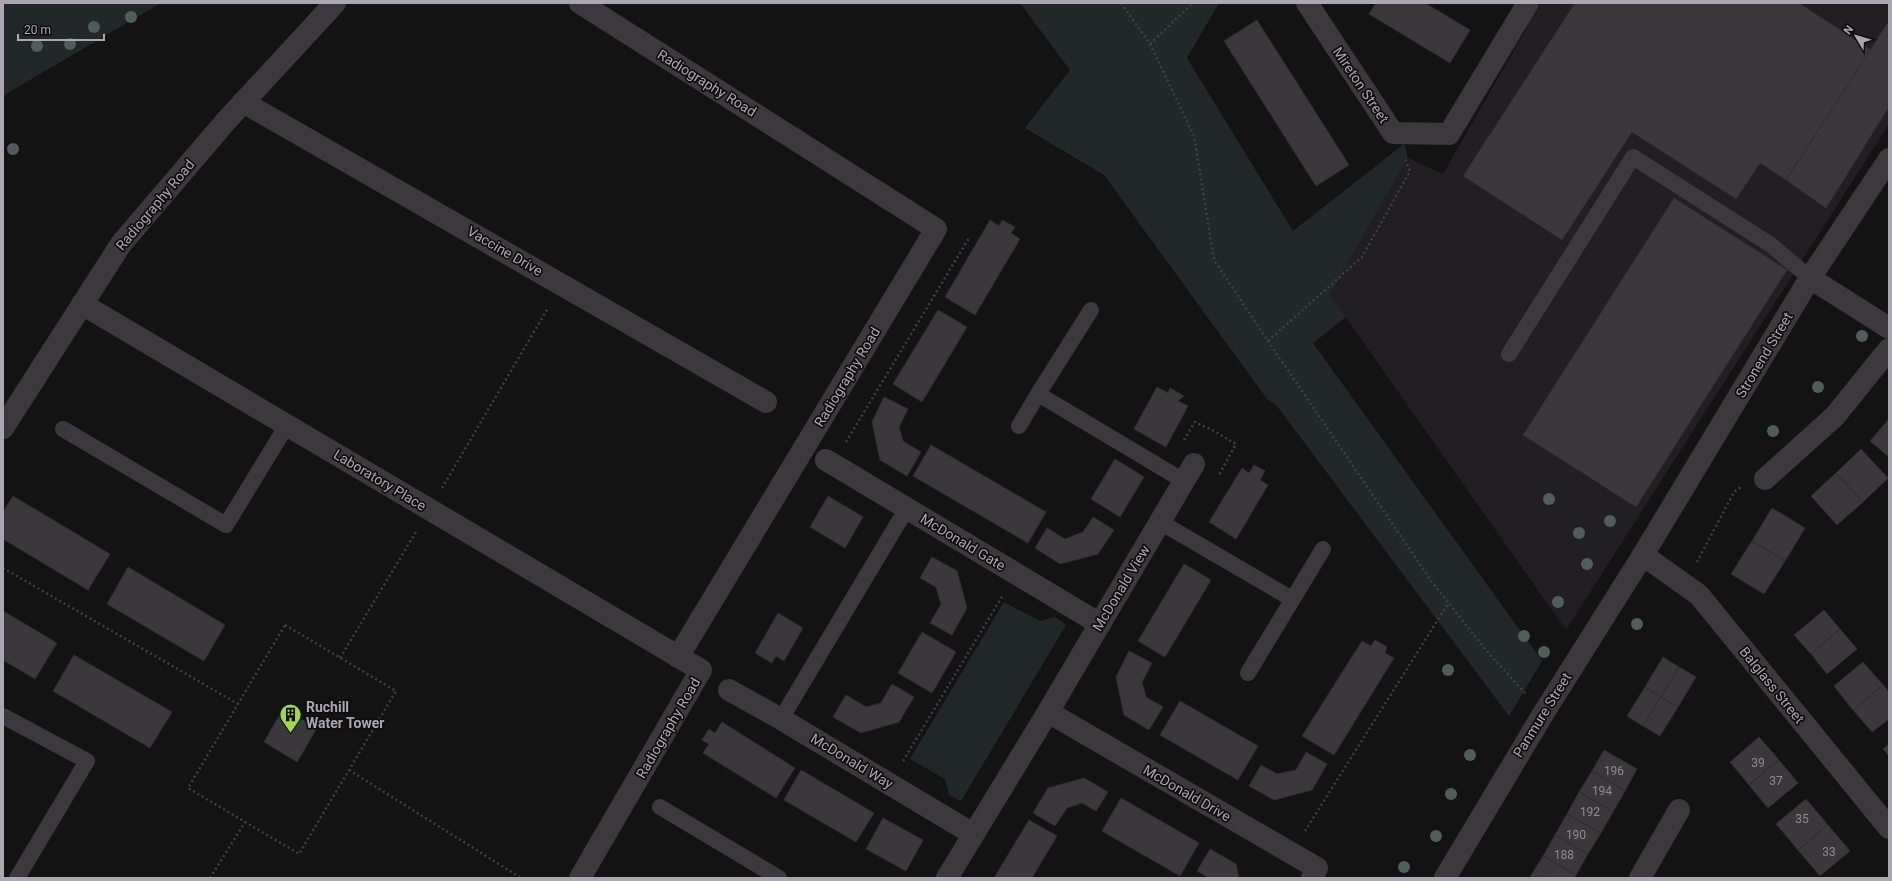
<svg xmlns="http://www.w3.org/2000/svg" width="1892" height="881" font-family="Roboto,sans-serif">
<style>
.built{fill:#211f21}
.green{fill:#222828}
.building{fill:#3a383b;stroke:#2f2d30}
.lines{fill:none;stroke-linecap:round;stroke-linejoin:round}
.path{stroke:#413f45;stroke-width:2.5;stroke-dasharray:2 3;stroke-linecap:butt}
.lane{stroke:#3c393e;stroke-width:16}
.street{stroke:#3c393e;stroke-width:22}
.tree{fill:#4f5e5c}
.labels{text-anchor:middle;stroke-width:3.5;stroke-linejoin:round;paint-order:stroke}
.number-label{font-size:12px;fill:#908a95}
.street-label{font-size:14px;fill:#aca6b3;stroke:#0f0e0f}
.poi-label{font-size:14px;font-weight:bold;fill:#aca6b3;stroke:#0f0e0f;text-anchor:start}
</style>
<rect width="100%" height="100%" fill="#141314"/>
<path class="built" d="M1541,3H1889V124L1566,630L1330,295L1408,158L1443,174Z"/>
<g class="green">
<path d="M3,3H161L6,94L3,98Z"/>
<path d="M1020,3H1219L1187,58L1293,231L1404,144L1408,158L1330,295L1346,317L1313,343L1542,661L1509,716L1277,406L1267,399L1104,175L1025,128L1070,70Z"/>
<path d="M1004,602L1040,621L1055,617L1066,625L961,801L949,795L945,779L910,759Z"/>
</g>
<g class="building">
<path d="M1376,3H1425L1470,30L1450,63L1369,14Z"/>
<path d="M1575,3H1799L1871,50L1786,180L1760,163L1736,199L1632,132L1562,240L1463,176Z"/>
<path d="M1257,20L1349,165L1316,186L1224,41Z"/>
<path d="M1889,21V107L1826,208L1786,180Z"/>
<path d="M1674,198L1787,270L1636,507L1523,435Z"/>
<path d="M990,220L999,226L1002,220L1015,227L1011,233L1020,239L975,315L945,297Z"/>
<path d="M938,310L967,327L922,402L893,384Z"/>
<path d="M1157,387L1168,393L1170,388L1184,396L1178,401L1188,406L1166,447L1134,429Z"/>
<path d="M884,397L908,409L899,427L903,441L921,452L907,476L880,460L872,422Z"/>
<path d="M1889,419V457L1870,441Z"/>
<path d="M931,445L1046,512L1028,543L913,476Z"/>
<path d="M1861,449L1888,478L1863,502L1836,473Z"/>
<path d="M1115,459L1144,477L1120,517L1091,499Z"/>
<path d="M1254,465L1265,471L1260,480L1268,485L1236,539L1209,522L1242,468L1249,473Z"/>
<path d="M1836,473L1863,502L1837,525L1811,496Z"/>
<path d="M13,496L110,554L88,590L3,539V512Z"/>
<path d="M828,496L863,517L845,548L810,527Z"/>
<path d="M1772,508L1805,528L1785,561L1752,541Z"/>
<path d="M1093,517L1114,530L1098,554L1060,564L1035,548L1047,528L1065,539L1083,532Z"/>
<path d="M1752,541L1785,561L1764,594L1731,574Z"/>
<path d="M932,557L957,571L967,608L952,635L930,623L941,604L936,587L920,578Z"/>
<path d="M1184,564L1211,580L1165,657L1138,641Z"/>
<path d="M128,567L225,625L204,661L107,604Z"/>
<path d="M1824,610L1840,629L1811,654L1794,635Z"/>
<path d="M3,611L57,643L35,679L3,660Z"/>
<path d="M778,613L803,628L784,661L776,656L772,663L755,653Z"/>
<path d="M1840,629L1857,649L1827,674L1811,654Z"/>
<path d="M922,632L956,652L932,693L898,673Z"/>
<path d="M1375,640L1387,647L1385,653L1394,658L1334,755L1302,736L1362,641L1371,646Z"/>
<path d="M1129,651L1152,663L1142,682L1146,697L1163,707L1149,730L1124,715L1116,677Z"/>
<path d="M74,655L172,712L150,748L53,691Z"/>
<path d="M1663,657L1679,667L1661,697L1645,687Z"/>
<path d="M1863,662L1883,685L1853,710L1834,686Z"/>
<path d="M1679,667L1696,677L1678,707L1661,697Z"/>
<path d="M892,684L914,697L899,722L861,733L833,717L846,695L866,707L881,703Z"/>
<path d="M1883,685L1889,692V719L1872,732L1853,710Z"/>
<path d="M1645,687L1661,697L1643,726L1627,716Z"/>
<path d="M1661,697L1678,707L1660,736L1643,726Z"/>
<path d="M1180,701L1258,746L1238,780L1160,735Z"/>
<path d="M283,709L317,728L297,762L264,742Z"/>
<path d="M722,722L795,768L776,798L703,753L709,744L702,740L709,729L715,733Z"/>
<path d="M1759,737L1779,760L1749,785L1730,762Z"/>
<path d="M1889,744V756L1883,749Z"/>
<path d="M1604,750L1637,769L1625,791L1592,771Z"/>
<path d="M1306,752L1327,764L1312,790L1274,800L1249,786L1261,765L1277,774L1296,770Z"/>
<path d="M1779,760L1798,783L1768,808L1749,785Z"/>
<path d="M801,770L874,813L856,842L784,800Z"/>
<path d="M1592,771L1625,791L1613,812L1579,792Z"/>
<path d="M1084,778L1108,792L1096,811L1082,803L1067,808L1055,826L1033,813L1048,788Z"/>
<path d="M1579,792L1613,812L1601,833L1567,814Z"/>
<path d="M1121,798L1199,843L1180,876L1102,831Z"/>
<path d="M1806,799L1828,825L1798,850L1776,824Z"/>
<path d="M1567,814L1601,833L1588,854L1555,835Z"/>
<path d="M883,818L923,840L906,871L866,849Z"/>
<path d="M1029,820L1057,836L1032,878H994Z"/>
<path d="M1828,825L1850,851L1820,876L1798,850Z"/>
<path d="M1555,835L1588,854L1576,875L1543,856Z"/>
<path d="M1210,849L1236,864L1239,878H1209L1197,871Z"/>
<path d="M1543,856L1576,875L1575,878L1530,877Z"/>
</g>
<g class="lines">
<g class="path">
<path d="M1121,3L1150,44L1194,136L1214,260L1268,341L1432,582L1485,649L1525,693"/>
<path d="M1150,44L1193,3"/>
<path d="M1268,341L1362,257L1410,171L1405,159"/>
<path d="M1184,440L1195,422L1214,431L1236,444L1219,475"/>
<path d="M846,442L969,238"/>
<path d="M442,488L548,308"/>
<path d="M1697,562L1734,492L1741,487"/>
<path d="M3,568L238,704"/>
<path d="M285,625L396,691L299,854L188,788Z"/>
<path d="M340,658L416,532"/>
<path d="M903,761L1003,595"/>
<path d="M349,770L521,878"/>
<path d="M1305,831L1449,602"/>
<path d="M210,878L245,822"/>
</g>
<g class="lane">
<path d="M1091,310L1038,394L1184,481"/>
<path d="M1509,354L1633,157L1771,245L1810,278"/>
<path d="M1019,426L1038,394"/>
<path d="M63,429L226,525L287,425"/>
<path d="M1160,522L1292,599"/>
<path d="M1248,673L1323,549"/>
<path d="M3,716L87,761L17,878"/>
<path d="M781,719L907,508"/>
<path d="M660,807L779,878"/>
</g>
<g class="street">
<path d="M580,3L936,229L678,657"/>
<path d="M1307,3L1393,133L1449,134L1528,3"/>
<path d="M243,102L766,402"/>
<path d="M1810,278L1889,328"/>
<path d="M82,304L701,670L580,878"/>
<path d="M3,428L121,244L226,121L335,3"/>
<path d="M826,460L1100,624"/>
<path d="M1765,479L1835,416L1889,349"/>
<path d="M1643,555L1699,595L1889,828"/>
<path d="M729,690L781,719L973,834"/>
<path d="M1048,712L1317,868L1312,878"/>
<path d="M947,878L1048,712L1194,464"/>
<path d="M1445,878L1543,714L1643,555L1810,278L1889,159"/>
<path d="M1640,878L1679,810"/>
</g>
</g>
<g class="tree">
<circle cx="131" cy="17" r="6"/>
<circle cx="94" cy="27" r="6"/>
<circle cx="70" cy="44" r="6"/>
<circle cx="37" cy="46" r="6"/>
<circle cx="13" cy="149" r="6"/>
<circle cx="1862" cy="336" r="6"/>
<circle cx="1818" cy="387" r="6"/>
<circle cx="1773" cy="431" r="6"/>
<circle cx="1549" cy="499" r="6"/>
<circle cx="1610" cy="521" r="6"/>
<circle cx="1579" cy="533" r="6"/>
<circle cx="1587" cy="564" r="6"/>
<circle cx="1558" cy="602" r="6"/>
<circle cx="1637" cy="624" r="6"/>
<circle cx="1524" cy="636" r="6"/>
<circle cx="1544" cy="652" r="6"/>
<circle cx="1448" cy="670" r="6"/>
<circle cx="1470" cy="755" r="6"/>
<circle cx="1451" cy="794" r="6"/>
<circle cx="1436" cy="836" r="6"/>
<circle cx="1404" cy="867" r="6"/>
</g>
<defs>
<symbol id="building-pin" viewBox="-11 -11 22 30"><path d="M0 17L-7.5 6A9.5 9.5 0 1 1 7.5 6Z" fill="#9fda46" stroke="#0f0e0f"/><path d="M-4-6H4V6H1V3H-1V6H-4ZM-2.5-4.3h1.7v1.8h-1.7ZM.8-4.3h1.7v1.8H.8ZM-2.5-1h1.7V.8h-1.7ZM.8-1h1.7V.8H.8Z" fill="#111"/></symbol>
</defs>
<g fill-rule="evenodd">
<use href="#building-pin" x="278" y="702" width="25" height="34"/>
</g>
<g class="labels">
<g class="number-label">
<text x="1758" y="767">39</text>
<text x="1614" y="775">196</text>
<text x="1776" y="785">37</text>
<text x="1602" y="795">194</text>
<text x="1590" y="816">192</text>
<text x="1802" y="823">35</text>
<text x="1576" y="839">190</text>
<text x="1829" y="856">33</text>
<text x="1564" y="859">188</text>
</g>
<g class="street-label">
<text transform="translate(707 83) rotate(32)" y="5">Radiography Road</text>
<text transform="translate(1361 85) rotate(56)" y="5">Mireton Street</text>
<text transform="translate(155 205) rotate(-50)" y="5">Radiography Road</text>
<text transform="translate(505 251) rotate(30)" y="5">Vaccine Drive</text>
<text transform="translate(1764 355) rotate(-59)" y="5">Stronend Street</text>
<text transform="translate(847 377) rotate(-59)" y="5">Radiography Road</text>
<text transform="translate(380 480) rotate(31)" y="5">Laboratory Place</text>
<text transform="translate(963 542) rotate(31)" y="5">McDonald Gate</text>
<text transform="translate(1121 588) rotate(-59)" y="5">McDonald View</text>
<text transform="translate(1772 685) rotate(51)" y="5">Balglass Street</text>
<text transform="translate(1542 715) rotate(-58)" y="5">Panmure Street</text>
<text transform="translate(668 728) rotate(-60)" y="5">Radiography Road</text>
<text transform="translate(852 761) rotate(31)" y="5">McDonald Way</text>
<text transform="translate(1187 793) rotate(30)" y="5">McDonald Drive</text>
</g>
<g class="poi-label">
<text x="306" y="712">Ruchill<tspan x="306" dy="16">Water Tower</tspan></text>
</g>
</g>
<rect width="1892" height="881" fill="none" stroke="#aca6b3" stroke-width="8"/>
<g transform="translate(1856 36) rotate(308)" stroke="#0f0e0f" stroke-width="3" paint-order="stroke">
<path d="M0-3L7 15L0 10L-7 15Z" fill="#aca6b3"/>
<text y="-6" font-size="11" font-weight="bold" text-anchor="middle" fill="#aca6b3">N</text>
</g>
<path d="M18 34v6h86v-6" fill="none" stroke="#aca6b3" stroke-width="2"/>
<text x="24" y="34" font-size="12" fill="#aca6b3" stroke="#0f0e0f" stroke-width="3" paint-order="stroke">20 m</text>
</svg>
